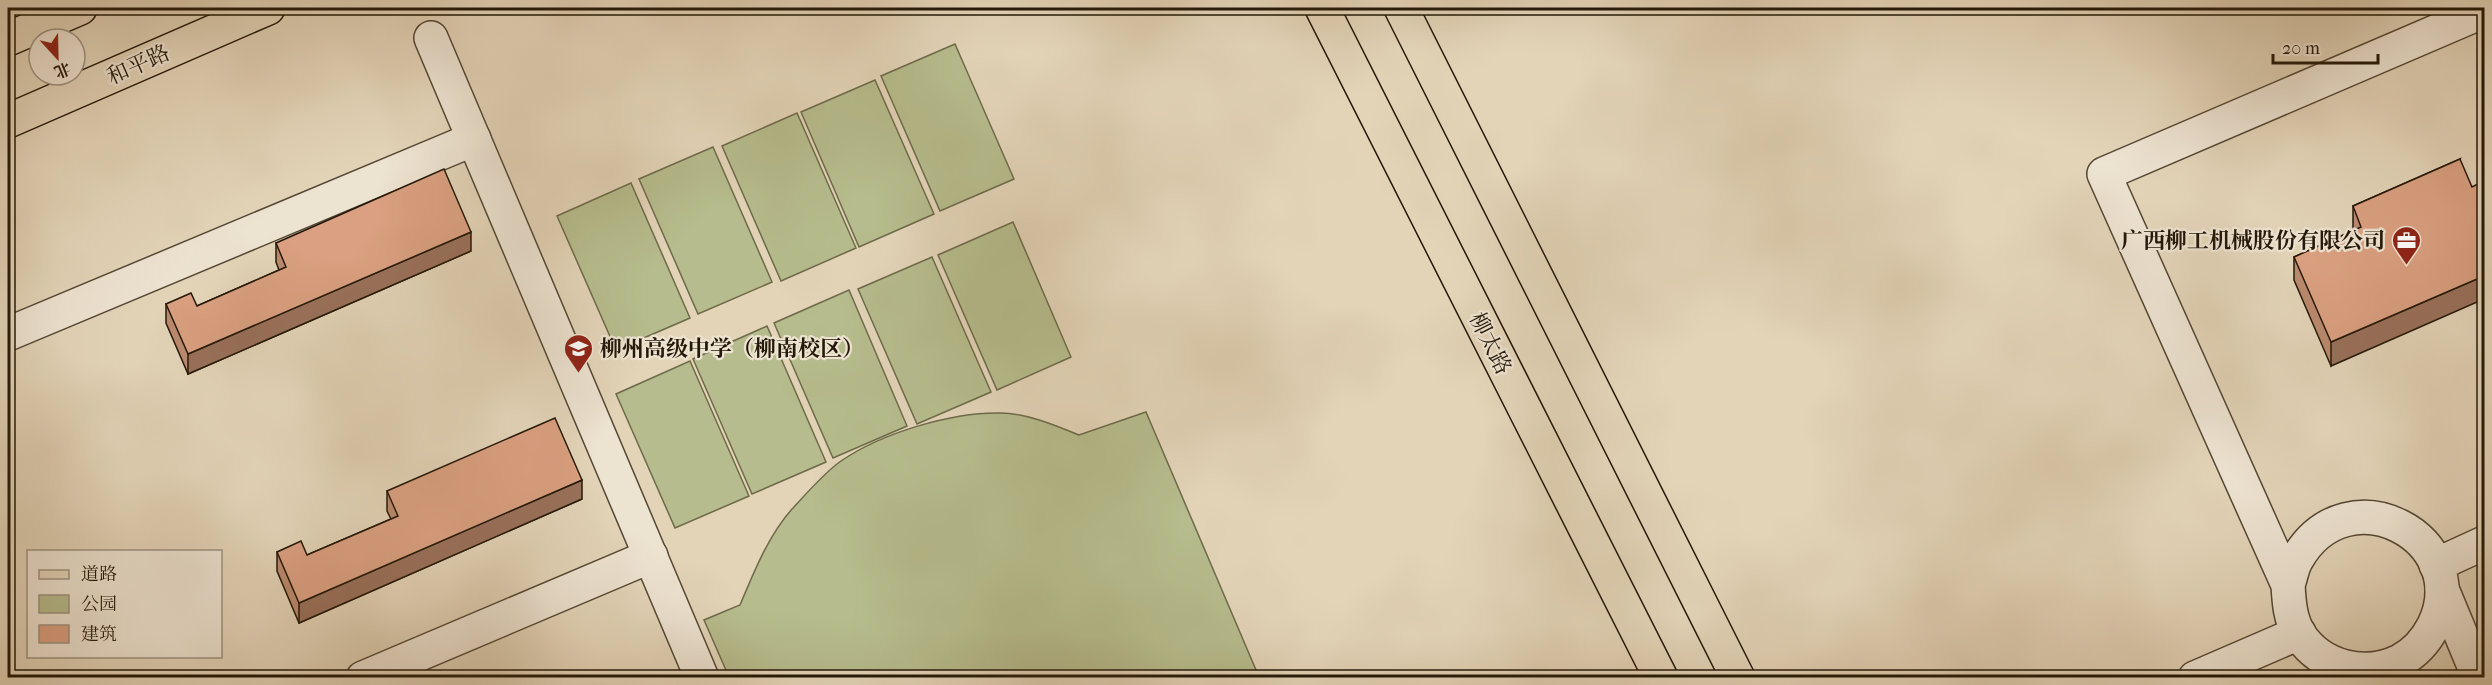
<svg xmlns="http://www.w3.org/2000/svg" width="2492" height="685" font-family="'IM FELL French Canon','Noto Serif SC',serif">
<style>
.green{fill:#b6bc8d;stroke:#6d6a4a;stroke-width:1.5}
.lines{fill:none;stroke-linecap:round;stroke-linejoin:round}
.minor-casing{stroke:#544734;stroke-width:36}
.major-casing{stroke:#241808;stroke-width:36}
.minor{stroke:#ede3d1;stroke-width:33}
.major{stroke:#e3d4b8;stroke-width:33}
.wall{fill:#bb8a6f;stroke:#241808;stroke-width:1.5}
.shaded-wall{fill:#99705a;stroke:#241808;stroke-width:1.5}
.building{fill:#daa081;stroke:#241808;stroke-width:1.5}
.labels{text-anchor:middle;stroke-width:4.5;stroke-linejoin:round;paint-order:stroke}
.street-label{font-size:22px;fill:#241808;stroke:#ede3d1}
.poi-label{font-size:22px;font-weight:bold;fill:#241808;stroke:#ede3d1;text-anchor:end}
</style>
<rect width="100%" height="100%" fill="#e3d4b8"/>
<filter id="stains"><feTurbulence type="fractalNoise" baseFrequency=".00333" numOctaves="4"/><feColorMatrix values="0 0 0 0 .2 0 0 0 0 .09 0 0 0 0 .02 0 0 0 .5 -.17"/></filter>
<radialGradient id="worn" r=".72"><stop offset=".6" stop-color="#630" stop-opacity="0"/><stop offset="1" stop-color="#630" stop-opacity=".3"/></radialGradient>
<g class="green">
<path d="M955,44L1014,179L940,211L881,76Z"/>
<path d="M875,80L934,214L859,247L801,112Z"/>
<path d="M797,113L856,248L781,281L722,146Z"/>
<path d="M713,147L772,282L698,314L639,179Z"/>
<path d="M631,183L690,318L616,350L557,216Z"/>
<path d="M1013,222L1071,357L997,390L938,255Z"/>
<path d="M932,257L991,392L917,424L858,289Z"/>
<path d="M849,290L907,426L833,458L774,323Z"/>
<path d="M767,326L826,462L752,494L693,359Z"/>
<path d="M690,361L749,496L675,528L616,394Z"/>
<path d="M1146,412L1259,677H729L704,620L740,605C754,572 768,536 792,509C805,495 825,472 841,461C882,433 951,412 1001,413C1026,413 1057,426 1079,435Z"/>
</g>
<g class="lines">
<defs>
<g id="minor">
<path d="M431,38L702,678"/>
<path d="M8,334L474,139"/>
<path d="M2436,565L2484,543"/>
<path d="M2288,585C2291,577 2292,567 2297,559C2348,470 2475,539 2434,625C2426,641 2415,653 2400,661C2365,678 2321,668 2299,634C2290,619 2289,602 2288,585L2104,174L2484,11"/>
<path d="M2442,589L2479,678"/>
<path d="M363,678L651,556"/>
<path d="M2195,678L2299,633"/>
</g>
<g id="major">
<path d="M1322,8L1661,678"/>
<path d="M1401,8L1738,678"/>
<path d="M8,39L80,8"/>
<path d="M8,121L268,8"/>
</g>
</defs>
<use href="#minor" class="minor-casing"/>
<use href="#major" class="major-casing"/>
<use href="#minor" class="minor"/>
<use href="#major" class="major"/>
</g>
<g class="wall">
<path d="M2460,159L2331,366L2294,280V257L2353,231V206Z"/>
<path d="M276,243L471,251L188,374L166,323V304L197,306L279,270L276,262Z"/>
<path d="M387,491L582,499L299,623L277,571V552L307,555L391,519L387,511Z"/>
</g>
<g class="shaded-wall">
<path d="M471,232V251L188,374V354Z"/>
<path d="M2484,276V299L2331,366V342Z"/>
<path d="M582,480V499L299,623V603Z"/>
</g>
<g class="building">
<path d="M2460,159L2472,187L2484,181V276L2331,342L2294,257L2361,227L2353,206Z"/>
<path d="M444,169L471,232L188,354L166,304L191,293L197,306L286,267L276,243Z"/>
<path d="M555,418L582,480L299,603L277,552L301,541L307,555L398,516L387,491Z"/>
</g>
<defs>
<symbol id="office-pin" viewBox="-11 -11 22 30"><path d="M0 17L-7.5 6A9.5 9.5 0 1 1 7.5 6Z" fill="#8f2418" stroke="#ede3d1"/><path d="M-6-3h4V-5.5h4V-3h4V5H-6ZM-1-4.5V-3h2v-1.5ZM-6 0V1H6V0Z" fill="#fff"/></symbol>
<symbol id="school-pin" viewBox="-11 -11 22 30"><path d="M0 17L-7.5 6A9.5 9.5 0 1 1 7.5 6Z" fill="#8f2418" stroke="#ede3d1"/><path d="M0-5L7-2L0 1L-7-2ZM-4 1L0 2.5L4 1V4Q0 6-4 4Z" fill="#fff"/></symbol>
</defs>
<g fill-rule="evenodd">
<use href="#office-pin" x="2390" y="224" width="33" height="45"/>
<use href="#school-pin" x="562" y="332" width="33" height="45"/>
</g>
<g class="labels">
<g class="street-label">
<text transform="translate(138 64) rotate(-24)" y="8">和平路</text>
<text transform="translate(1491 343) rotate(63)" y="8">柳太路</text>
</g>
<g class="poi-label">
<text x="2385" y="248">广西柳工机械股份有限公司</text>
<text x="600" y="356" text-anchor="start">柳州高级中学（柳南校区）</text>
</g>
</g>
<rect width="2492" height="685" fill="none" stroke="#e3d4b8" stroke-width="30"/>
<rect x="9" y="9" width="2474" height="667" fill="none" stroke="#241808" stroke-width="3"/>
<rect x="15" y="15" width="2462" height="655" fill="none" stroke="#241808" stroke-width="1.5"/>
<rect x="27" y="550" width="195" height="108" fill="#ede3d1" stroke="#9d9281" stroke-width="1.5"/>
<rect x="39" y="570" width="30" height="9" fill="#e3d4b8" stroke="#9d9281" stroke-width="1.5"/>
<text x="81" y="580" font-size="18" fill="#241808">道路</text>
<rect x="39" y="595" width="30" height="18" fill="#b6bc8d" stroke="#9d9281" stroke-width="1.5"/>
<text x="81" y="610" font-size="18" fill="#241808">公园</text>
<rect x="39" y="625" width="30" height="18" fill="#daa081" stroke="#9d9281" stroke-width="1.5"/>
<text x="81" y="640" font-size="18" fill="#241808">建筑</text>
<g transform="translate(57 57) rotate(158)"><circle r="28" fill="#ede3d1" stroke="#9d9281" stroke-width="1.5"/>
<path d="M0-4.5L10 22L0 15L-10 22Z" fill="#8f2418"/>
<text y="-9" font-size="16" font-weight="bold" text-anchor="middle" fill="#241808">北</text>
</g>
<path d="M2273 54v9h105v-9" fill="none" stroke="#241808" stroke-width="3"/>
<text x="2282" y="54" font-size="18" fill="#241808" stroke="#ede3d1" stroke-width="4.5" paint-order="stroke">20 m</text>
<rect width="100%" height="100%" filter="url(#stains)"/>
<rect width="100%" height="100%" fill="url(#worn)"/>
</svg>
